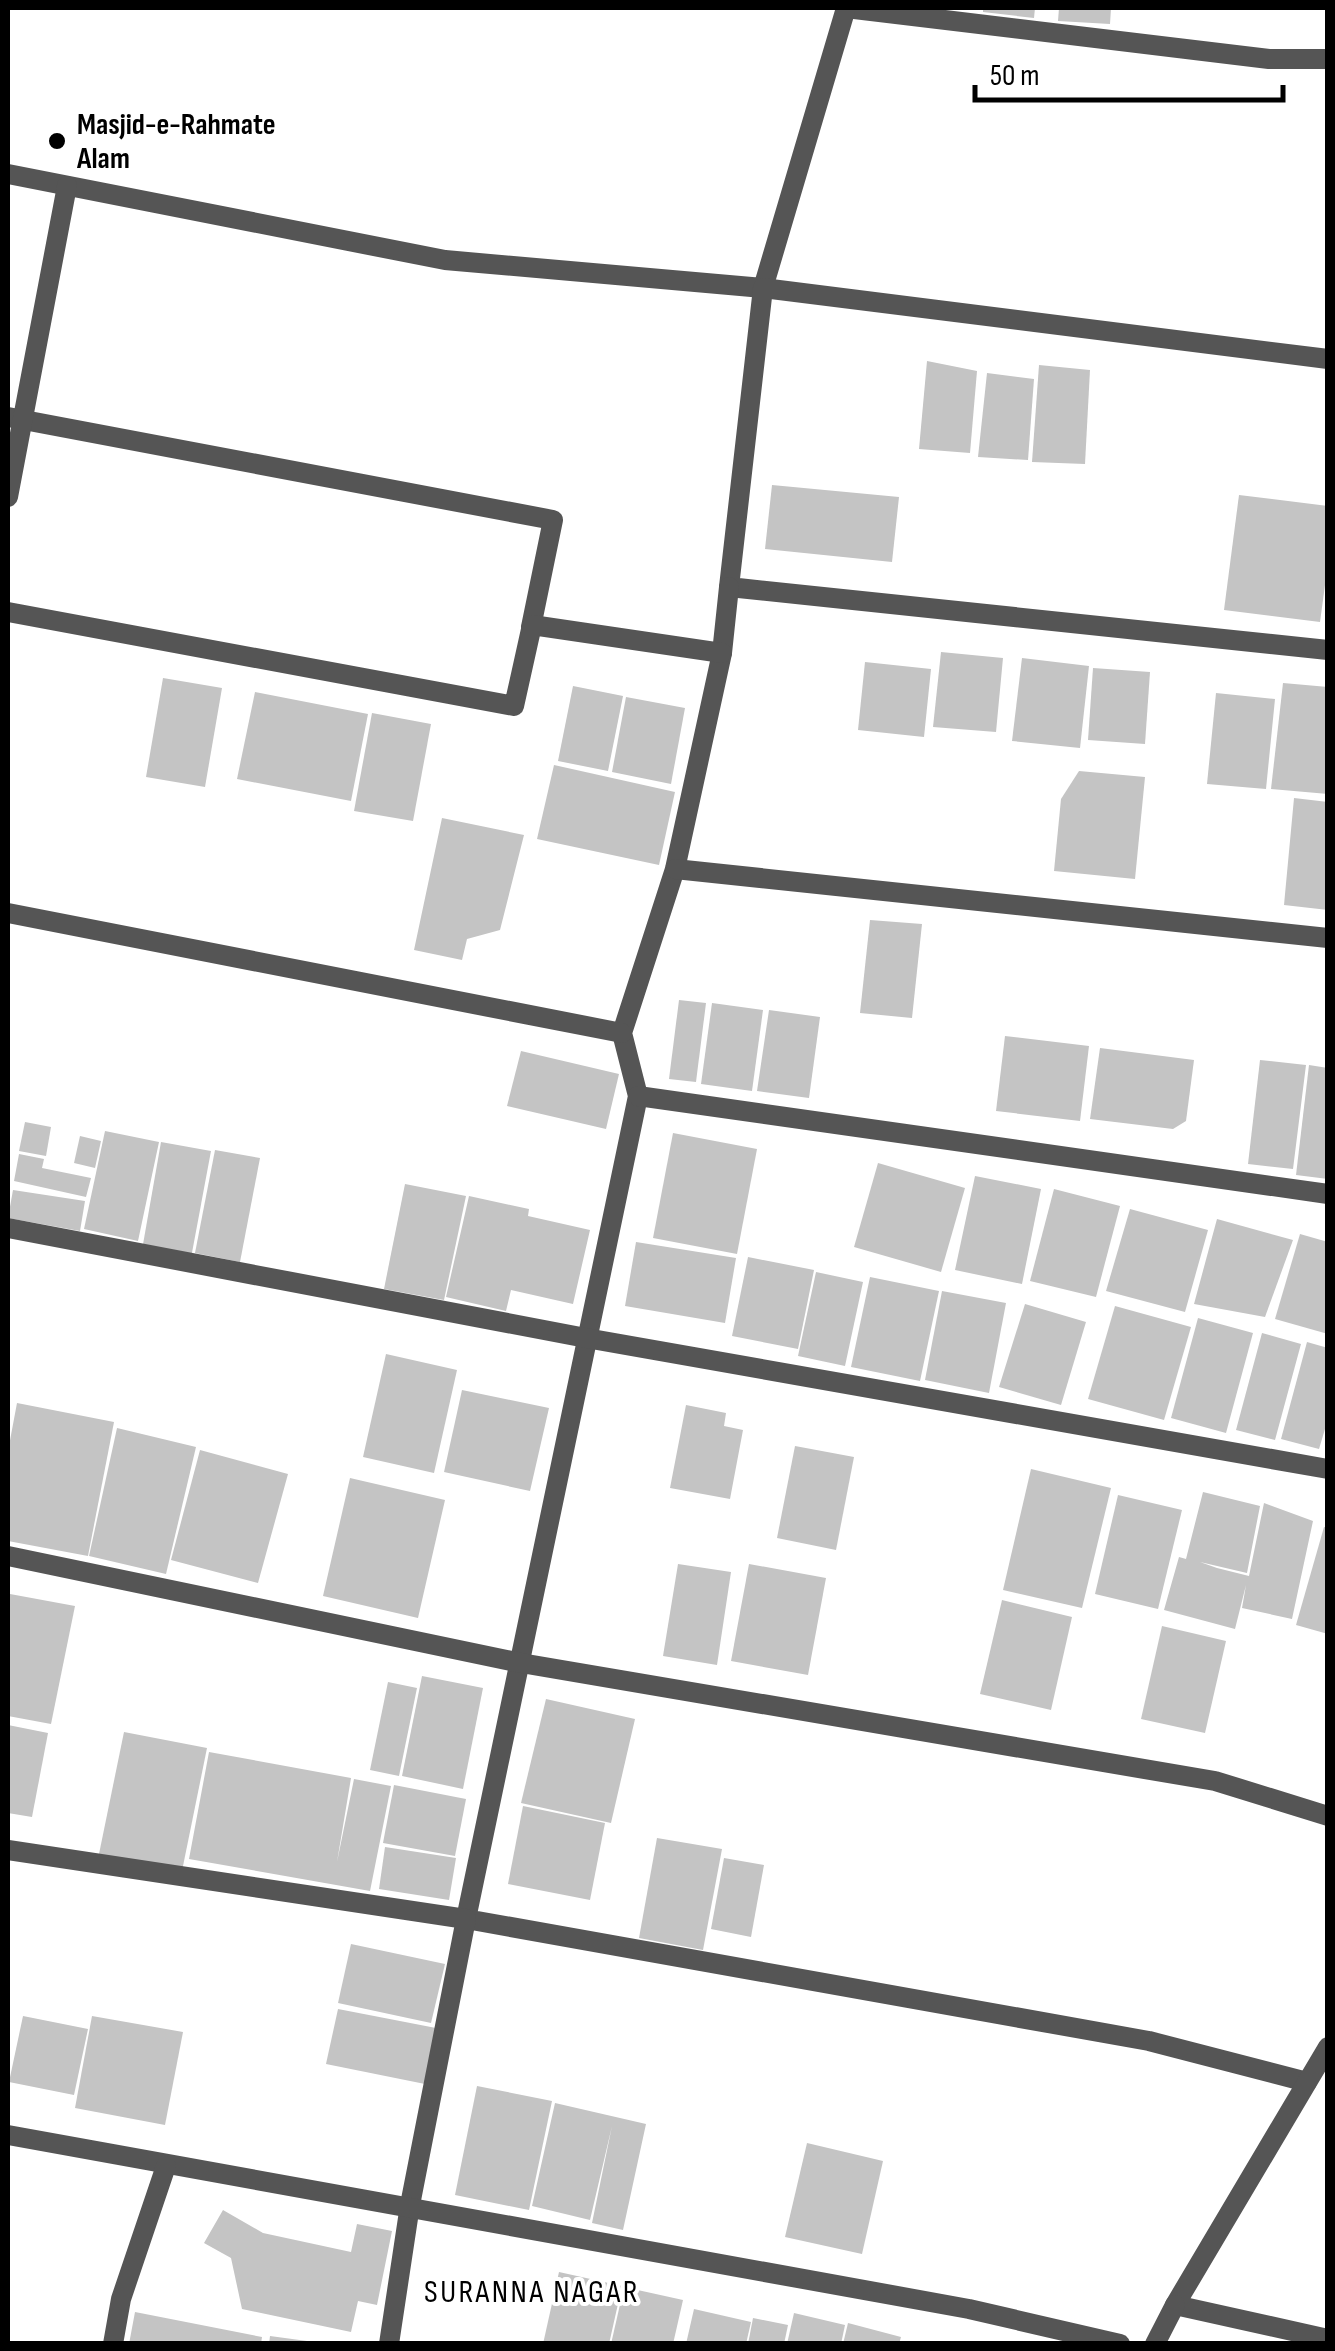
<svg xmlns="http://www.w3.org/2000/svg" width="1335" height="2351" font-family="'Sofia Sans Condensed',sans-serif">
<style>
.building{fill:#c4c4c4}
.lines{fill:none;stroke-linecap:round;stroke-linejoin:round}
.minor{stroke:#555;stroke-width:20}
.poi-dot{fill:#000;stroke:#fff;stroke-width:4}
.labels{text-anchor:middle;stroke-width:8;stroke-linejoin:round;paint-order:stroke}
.poi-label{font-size:30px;font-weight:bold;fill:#000;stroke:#fff;text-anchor:start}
.neighbourhood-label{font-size:32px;letter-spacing:2.5px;fill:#000;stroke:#fff}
</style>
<rect width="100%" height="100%" fill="#fff"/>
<g class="building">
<path d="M983,8H1035L1034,18L983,12Z"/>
<path d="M1059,8H1111L1110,24L1058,21Z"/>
<path d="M927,361L977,371L970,453L919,449Z"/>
<path d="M1039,365L1090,370L1085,464L1032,462Z"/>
<path d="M987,373L1034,379L1028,460L978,457Z"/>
<path d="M772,485L899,497L892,562L765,549Z"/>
<path d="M1239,495L1328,506V563L1320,622L1224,610Z"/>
<path d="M941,652L1003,658L996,732L933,727Z"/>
<path d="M1022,658L1089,666L1080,748L1012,741Z"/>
<path d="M865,662L931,669L924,737L858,730Z"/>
<path d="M1093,668L1150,672L1145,744L1088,740Z"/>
<path d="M163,678L222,688L205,787L146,777Z"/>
<path d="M1283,683L1328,687V794L1271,789Z"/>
<path d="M573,686L623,696L608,771L558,761Z"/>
<path d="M255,692L368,714L351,801L237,779Z"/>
<path d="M1216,693L1275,699L1266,789L1207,784Z"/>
<path d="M626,697L685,708L671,784L612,772Z"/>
<path d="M372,713L431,724L413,821L354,811Z"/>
<path d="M554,765L675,792L659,865L537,839Z"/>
<path d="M1079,771L1145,777L1135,879L1054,871L1061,799Z"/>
<path d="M1294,798L1328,802V910L1284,905Z"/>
<path d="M442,818L524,835L500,930L467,939L462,960L414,950Z"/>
<path d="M870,920L922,924L912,1018L860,1013Z"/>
<path d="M679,1000L706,1003L696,1082L669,1079Z"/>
<path d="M712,1003L763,1010L752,1091L701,1084Z"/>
<path d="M769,1010L820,1017L809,1098L757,1091Z"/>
<path d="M1005,1036L1089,1046L1080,1121L996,1111Z"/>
<path d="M1100,1048L1194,1060L1186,1121L1173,1129L1090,1119Z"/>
<path d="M521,1051L619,1074L606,1129L507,1106Z"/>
<path d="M1260,1060L1306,1065L1293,1169L1248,1164Z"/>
<path d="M1309,1065L1328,1068V1179L1296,1175Z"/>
<path d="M25,1122L51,1127L46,1156L19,1151Z"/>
<path d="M105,1131L159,1142L138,1241L84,1229Z"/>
<path d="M673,1133L757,1149L737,1254L653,1238Z"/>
<path d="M80,1136L101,1141L95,1168L74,1163Z"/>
<path d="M161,1142L211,1151L191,1258L142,1250Z"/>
<path d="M215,1150L260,1158L240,1262L195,1253Z"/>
<path d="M19,1154L44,1159L42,1168L91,1178L86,1197L14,1181Z"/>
<path d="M878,1163L965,1188L941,1272L854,1247Z"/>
<path d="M975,1176L1041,1189L1022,1284L955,1270Z"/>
<path d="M405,1184L466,1196L444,1300L384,1289Z"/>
<path d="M1054,1189L1120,1206L1096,1297L1030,1281Z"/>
<path d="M13,1190L85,1201L80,1231L8,1218Z"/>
<path d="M469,1196L529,1209L528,1216L590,1230L573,1304L511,1290L506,1311L446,1297Z"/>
<path d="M1130,1209L1208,1230L1185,1312L1106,1291Z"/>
<path d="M1217,1219L1293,1240L1265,1317L1194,1304Z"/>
<path d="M1300,1234L1328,1242V1334L1275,1319Z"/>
<path d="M636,1242L736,1258L725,1323L625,1306Z"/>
<path d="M748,1257L814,1270L798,1349L732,1336Z"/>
<path d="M816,1272L863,1282L845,1366L798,1356Z"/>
<path d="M870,1277L939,1291L920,1381L851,1367Z"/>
<path d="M942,1291L1006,1303L989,1393L925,1380Z"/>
<path d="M1025,1304L1086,1322L1061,1405L999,1387Z"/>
<path d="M1115,1306L1191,1327L1164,1420L1088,1399Z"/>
<path d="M1198,1318L1253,1333L1226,1433L1171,1418Z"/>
<path d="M1262,1333L1301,1344L1275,1440L1236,1430Z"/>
<path d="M1307,1342L1328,1348V1419L1319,1449L1281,1439Z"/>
<path d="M386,1354L457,1370L434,1473L363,1457Z"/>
<path d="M462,1390L549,1408L530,1491L444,1472Z"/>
<path d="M17,1403L114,1422L88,1556L8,1541V1451Z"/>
<path d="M686,1405L726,1413L724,1426L743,1430L730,1499L670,1488Z"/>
<path d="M117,1428L196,1447L166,1574L89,1556Z"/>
<path d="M795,1446L854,1457L836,1550L777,1538Z"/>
<path d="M200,1450L288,1474L258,1583L171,1560Z"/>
<path d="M1031,1469L1111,1488L1082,1608L1003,1590Z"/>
<path d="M350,1478L445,1500L418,1618L323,1596Z"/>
<path d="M1203,1492L1260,1506L1247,1573L1200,1562L1217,1568L1249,1576L1264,1503L1313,1521L1292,1619L1242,1608L1246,1585L1235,1629L1164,1610L1179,1557L1186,1559Z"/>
<path d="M1118,1495L1182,1510L1158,1609L1095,1594Z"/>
<path d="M1324,1527L1328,1528V1634L1296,1625Z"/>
<path d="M678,1564L731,1572L717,1665L663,1656Z"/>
<path d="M749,1564L826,1578L808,1675L731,1661Z"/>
<path d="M10,1594L75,1606L51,1724L8,1716Z"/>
<path d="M1002,1600L1072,1617L1051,1710L980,1694Z"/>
<path d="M1162,1626L1226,1641L1205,1733L1141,1719Z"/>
<path d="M422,1676L483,1688L463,1789L402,1776Z"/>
<path d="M388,1682L417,1688L399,1776L370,1770Z"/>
<path d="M546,1699L635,1719L611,1823L521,1803Z"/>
<path d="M8,1725L48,1733L32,1817L8,1813Z"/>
<path d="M124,1732L207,1748L182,1871L99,1854Z"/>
<path d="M209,1752L351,1778L337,1862L354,1779L391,1786L370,1891L189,1859Z"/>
<path d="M394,1785L466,1799L455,1856L383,1843Z"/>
<path d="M523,1806L605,1823L590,1900L508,1884Z"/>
<path d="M657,1838L722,1849L703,1950L639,1938Z"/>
<path d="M385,1847L456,1858L449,1900L379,1889Z"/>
<path d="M724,1858L764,1865L751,1937L711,1929Z"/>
<path d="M351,1944L445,1964L431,2023L338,2003Z"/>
<path d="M338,2009L436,2028L425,2084L326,2064Z"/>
<path d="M23,2016L88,2029L74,2095L9,2082Z"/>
<path d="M92,2016L183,2032L165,2125L75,2108Z"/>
<path d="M477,2086L552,2101L529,2210L455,2195Z"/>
<path d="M555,2103L646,2124L623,2230L592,2223L612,2126L590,2220L532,2206Z"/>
<path d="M807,2143L883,2161L862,2254L785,2237Z"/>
<path d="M223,2210L263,2233L351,2252L357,2224L392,2231L377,2305L358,2301L351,2332L242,2309L231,2258L204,2243Z"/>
<path d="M559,2272L622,2286L609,2344H543Z"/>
<path d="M624,2287L683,2300L673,2344H611Z"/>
<path d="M694,2309L751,2322L746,2344H686Z"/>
<path d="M135,2312L262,2337L261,2344H129Z"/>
<path d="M794,2313L845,2325L841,2344H787Z"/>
<path d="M753,2318L788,2325L784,2344H748Z"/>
<path d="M848,2323L901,2337L899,2344H843Z"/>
<path d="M270,2336L307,2341V2344H269Z"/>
</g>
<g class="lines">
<g class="minor">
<path d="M846,8L1269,59H1328"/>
<path d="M8,174L445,260L763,288L846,8"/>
<path d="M1328,359L763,288L729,587L1328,650"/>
<path d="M8,417L553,520L531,627"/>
<path d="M8,497L67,186"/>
<path d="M729,587L722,653L675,869L622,1033L638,1096L466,1919L1149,2041L1307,2082"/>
<path d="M8,612L514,706L532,625L722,653"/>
<path d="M675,869L1328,938"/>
<path d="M8,913L622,1033"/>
<path d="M638,1096L1328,1194"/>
<path d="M8,1228L586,1338L1328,1469"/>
<path d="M8,1556L521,1663L1215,1781L1328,1816"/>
<path d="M8,1850L466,1919L410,2205L389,2344"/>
<path d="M1328,2047L1175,2305L1328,2339"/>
<path d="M8,2135L969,2309L1120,2344"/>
<path d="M113,2344L121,2299L166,2166"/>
<path d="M1155,2344L1175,2305"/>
</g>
</g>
<circle class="poi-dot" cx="57" cy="141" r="10"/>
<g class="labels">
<g class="poi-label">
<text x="77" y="134">Masjid-e-Rahmate<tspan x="77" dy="34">Alam</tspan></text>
</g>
<g class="neighbourhood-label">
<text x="532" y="2302">SURANNA NAGAR</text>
</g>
</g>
<rect width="1335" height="2351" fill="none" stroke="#000000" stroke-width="20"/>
<path d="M975 85v15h308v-15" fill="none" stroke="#000000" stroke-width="5"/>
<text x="990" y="85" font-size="30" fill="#000000" stroke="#ffffff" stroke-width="8" paint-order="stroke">50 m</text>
</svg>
